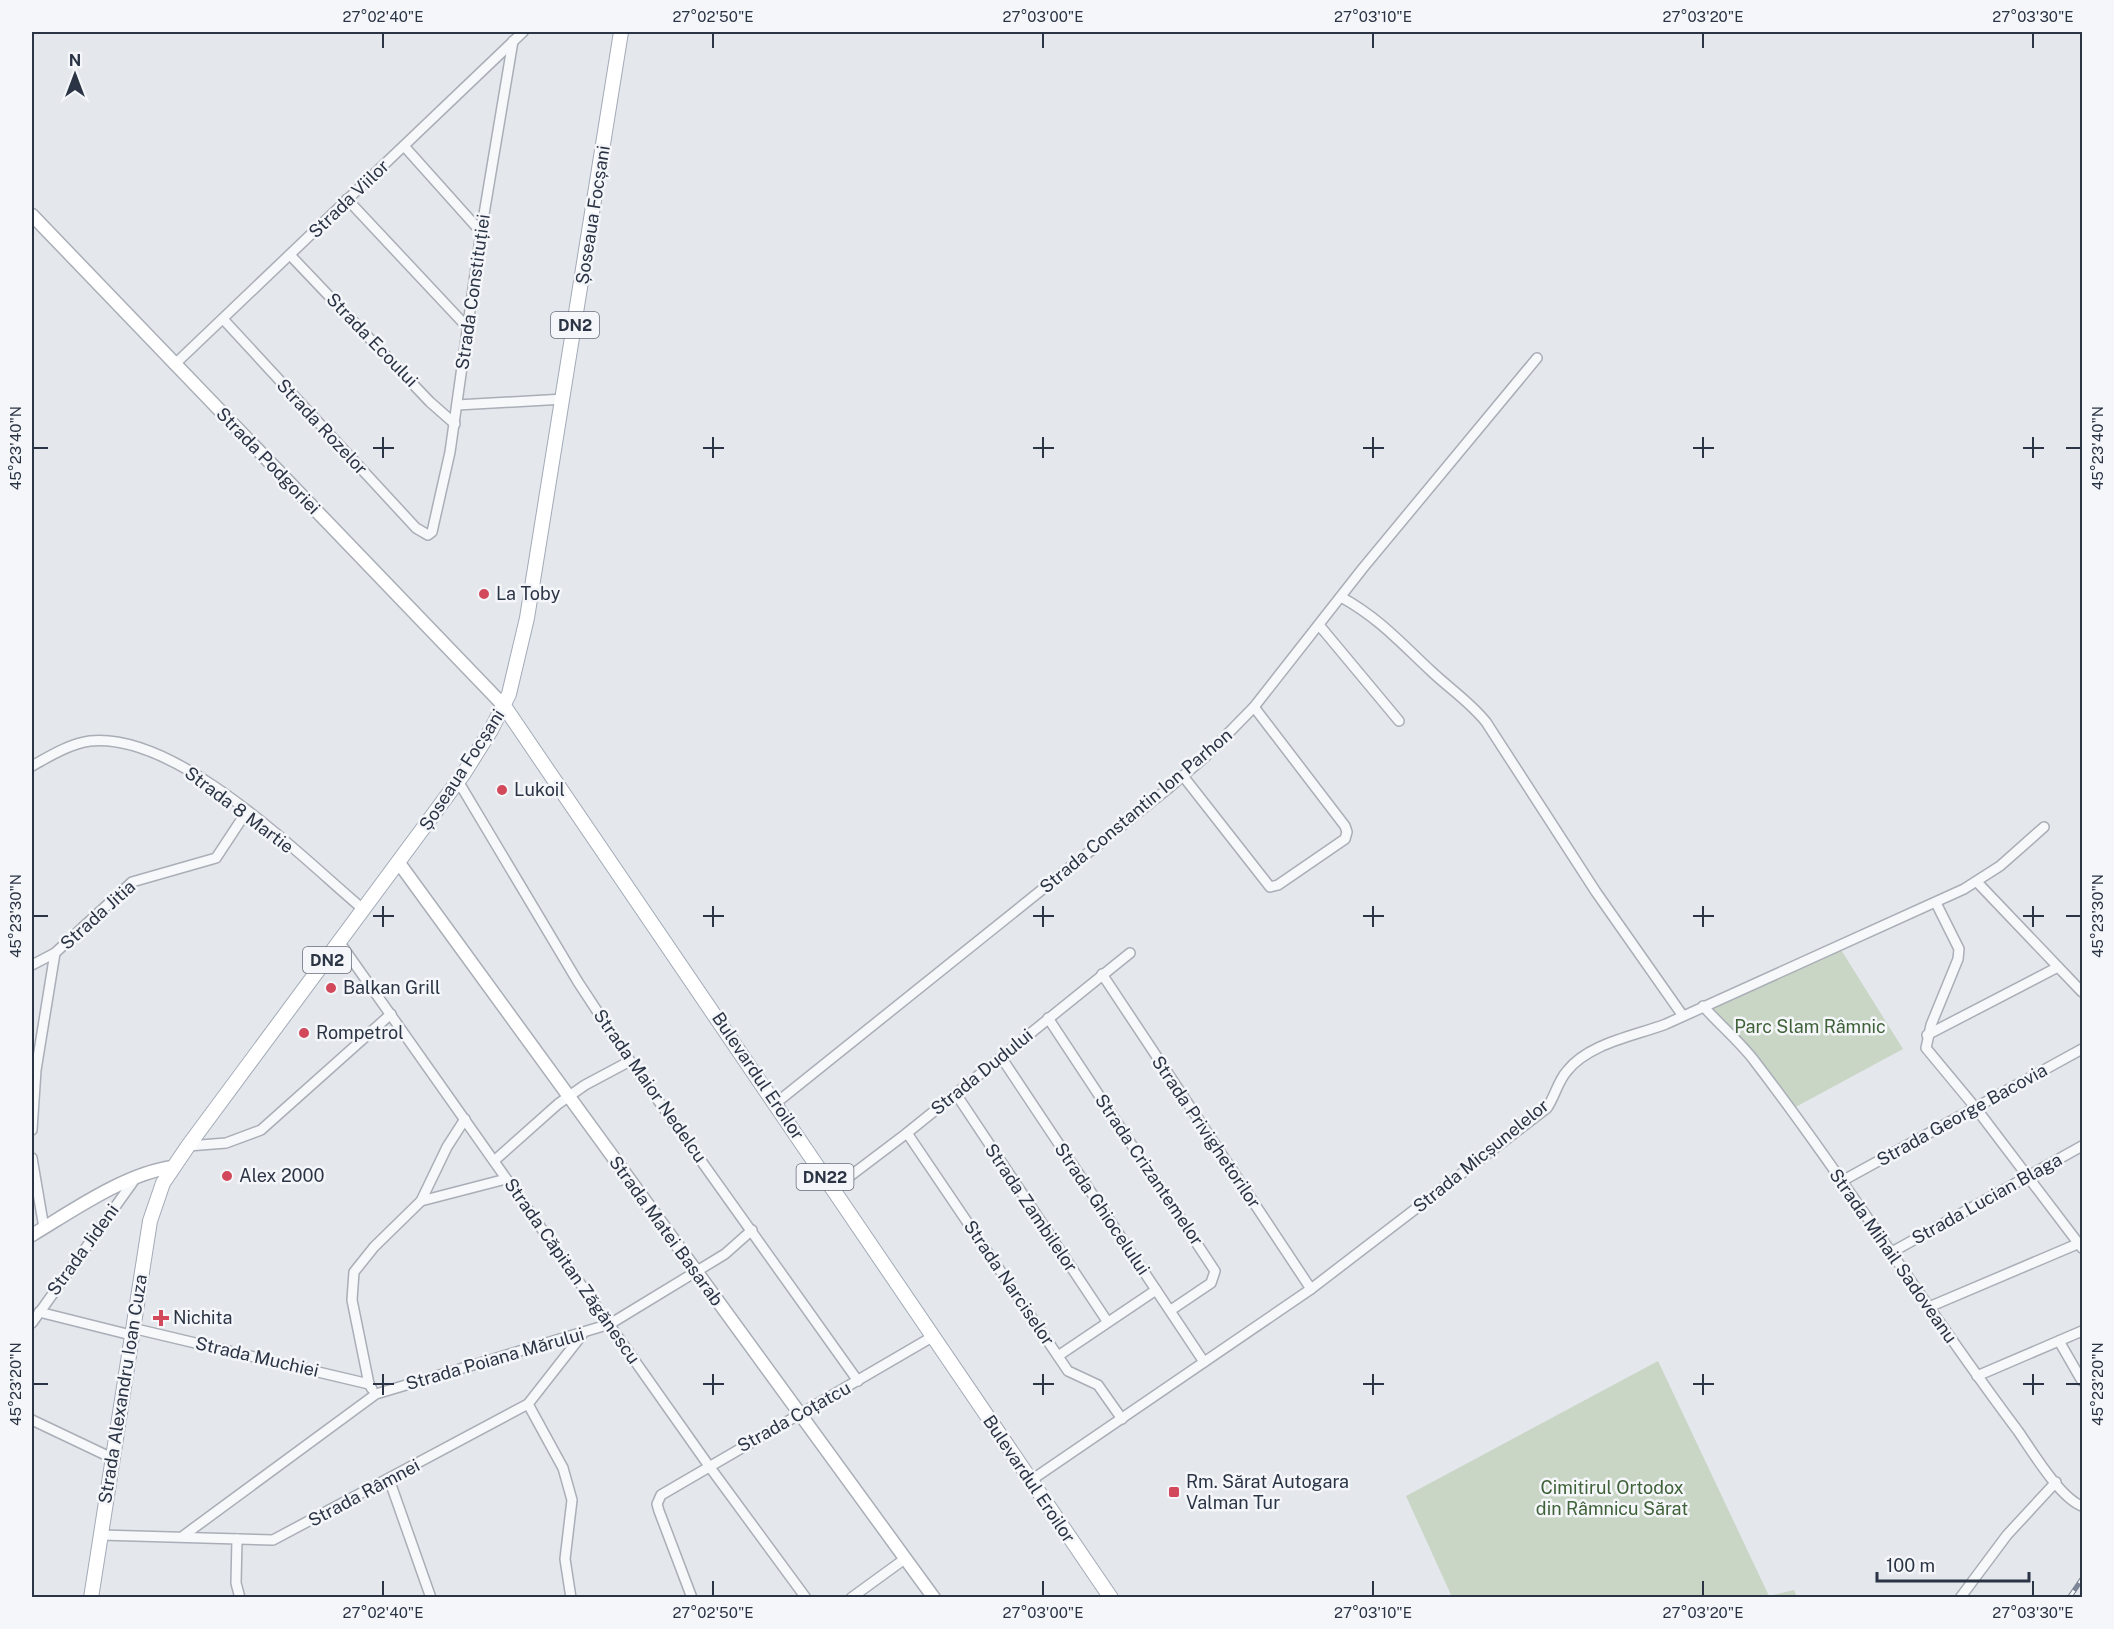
<svg xmlns="http://www.w3.org/2000/svg" width="2114" height="1629" font-family="'Public Sans',sans-serif">
<style>
.green{fill:#c9d6c5}
.lines{fill:none;stroke-linecap:round;stroke-linejoin:round}
.street-casing{stroke:#a9aeb7;stroke-width:12}
.secondary-casing{stroke:#a9aeb7;stroke-width:15}
.primary-casing{stroke:#a3abb8;stroke-width:16}
.street{stroke:#f7f8fa;stroke-width:9}
.secondary{stroke:#fff;stroke-width:12}
.primary{stroke:#fff;stroke-width:14}
.rail-casing{stroke:#7d8696;stroke-width:5}
.rail{stroke:#f4f6f9;stroke-width:3;stroke-dasharray:9;stroke-linecap:butt}
.ticks{fill:none;stroke:#2b3445;stroke-width:2}
.poi-dot{fill:#d1495b;stroke:#f4f6f9;stroke-width:2}
.labels{text-anchor:middle;stroke-width:5;stroke-linejoin:round;paint-order:stroke}
.shield{fill:#f4f6f9;stroke:#676e7b;stroke-width:1.5}
.shield-label{font-size:16px;font-weight:bold;fill:#2b3445}
.street-label{font-size:18px;fill:#2b3445;stroke:#f4f6f9}
.poi-label{font-size:18px;fill:#2b3445;stroke:#f4f6f9;text-anchor:start}
.park-label{font-size:18px;fill:#3f6138;stroke:#f4f6f9}
.neatline{fill:none;stroke:#2b3445;stroke-width:2}
.ticks-label{font-size:15px;text-anchor:middle;fill:#2b3445}
</style>
<rect width="100%" height="100%" fill="#e4e7ec"/>
<g class="green">
<path d="M1838,945L1903,1049L1790,1110L1751,1057L1703,1006Z"/>
<path d="M1658,1361L1769,1596L1794,1590L1797,1597H1452L1406,1496Z"/>
</g>
<g class="lines">
<defs>
<g id="street">
<path d="M404,146L481,232"/>
<path d="M347,199L467,327"/>
<path d="M290,255L430,402L455,424"/>
<path d="M223,319L416,528L428,535L432,532L450,452L481,232L513,41"/>
<path d="M174,365L523,32"/>
<path d="M457,405L564,399"/>
<path d="M1341,597C1379,618 1400,642 1431,671C1450,689 1470,702 1486,722L1596,892L1683,1016"/>
<path d="M1319,625L1399,721"/>
<path d="M32,766C50,756 69,744 90,741C178,732 299,855 364,910"/>
<path d="M1183,776L1270,887L1278,885L1345,839L1347,832L1345,826L1254,707"/>
<path d="M458,781L578,982L630,1061L858,1381"/>
<path d="M1977,882L2082,992"/>
<path d="M1936,903L1959,949L1958,959L1931,1025L1926,1048L1975,1107L2082,1248"/>
<path d="M340,943L709,1466L806,1598"/>
<path d="M32,965L55,953L132,882L216,858L247,811"/>
<path d="M1102,974L1311,1289"/>
<path d="M1703,1006C1719,1024 1738,1040 1753,1059C1846,1180 1926,1309 2018,1431C2032,1451 2060,1498 2082,1506"/>
<path d="M1048,1018L1215,1271L1211,1283L1171,1310"/>
<path d="M1927,1035L2058,967"/>
<path d="M1001,1057L1204,1362"/>
<path d="M956,1094L1107,1321"/>
<path d="M776,1103L1170,787L1205,757L1254,707L1363,568L1537,358"/>
<path d="M32,1130L36,1070L55,953"/>
<path d="M907,1133L1068,1371L1098,1385L1122,1419"/>
<path d="M188,1146L226,1143L261,1130L391,1014"/>
<path d="M32,1158L44,1228"/>
<path d="M494,1161L558,1104L585,1085L630,1061"/>
<path d="M1842,1181L2082,1049"/>
<path d="M833,1189L907,1133L1130,953"/>
<path d="M421,1201L506,1179"/>
<path d="M1892,1252L2082,1146"/>
<path d="M1929,1307L2082,1242"/>
<path d="M39,1312L131,1335"/>
<path d="M32,1323L135,1179"/>
<path d="M132,1328L369,1384L372,1389"/>
<path d="M2059,1341L2082,1381"/>
<path d="M1058,1356L1156,1290"/>
<path d="M1977,1376L2082,1331"/>
<path d="M369,1384L352,1300L354,1272L374,1247L421,1201L447,1147L465,1119"/>
<path d="M528,1404L563,1468L572,1500L565,1559L571,1598"/>
<path d="M32,1420L112,1458"/>
<path d="M389,1479L431,1598"/>
<path d="M1030,1481L1311,1289L1547,1108C1555,1096 1558,1081 1567,1071C1589,1043 1635,1036 1666,1024L1964,889L2000,866L2044,827"/>
<path d="M101,1535L273,1540L528,1404L582,1335"/>
<path d="M183,1536L376,1394L610,1324L725,1254L752,1230"/>
<path d="M237,1539L236,1583L240,1598"/>
<path d="M692,1598L659,1511L657,1504L661,1495L932,1337"/>
<path d="M851,1598L906,1558"/>
<path d="M1960,1598L2007,1535L2056,1482"/>
</g>
<g id="secondary">
<path d="M32,215L504,706"/>
<path d="M399,863L934,1598"/>
<path d="M32,1235C72,1211 126,1173 173,1167"/>
</g>
<g id="primary">
<path d="M504,706L1111,1598"/>
<path d="M91,1598L150,1221L163,1183L188,1146L464,773L491,730L509,694L527,618L621,32"/>
</g>
</defs>
<use href="#street" class="street-casing"/>
<use href="#secondary" class="secondary-casing"/>
<use href="#primary" class="primary-casing"/>
<use href="#street" class="street"/>
<use href="#secondary" class="secondary"/>
<use href="#primary" class="primary"/>
<defs>
<path id="rail" d="M2069,1598L2082,1579"/>
</defs>
<use href="#rail" class="rail-casing"/>
<use href="#rail" class="rail"/>
</g>
<path class="ticks" d="M383,33V48M713,33V48M1043,33V48M1373,33V48M1703,33V48M2033,33V48M383,437V458M713,437V458M1043,437V458M1373,437V458M1703,437V458M2033,437V458M33,448H48M373,448H394M703,448H724M1033,448H1054M1363,448H1384M1693,448H1714M2023,448H2044M2066,448H2081M383,906V927M713,906V927M1043,906V927M1373,906V927M1703,906V927M2033,906V927M33,916H48M373,916H394M703,916H724M1033,916H1054M1363,916H1384M1693,916H1714M2023,916H2044M2066,916H2081M383,1374V1395M713,1374V1395M1043,1374V1395M1373,1374V1395M1703,1374V1395M2033,1374V1395M33,1384H48M373,1384H394M703,1384H724M1033,1384H1054M1363,1384H1384M1693,1384H1714M2023,1384H2044M2066,1384H2081M383,1581V1596M713,1581V1596M1043,1581V1596M1373,1581V1596M1703,1581V1596M2033,1581V1596"/>
<g class="poi-dot">
<circle cx="484" cy="594" r="6"/>
<circle cx="502" cy="790" r="6"/>
<circle cx="331" cy="988" r="6"/>
<circle cx="304" cy="1033" r="6"/>
<circle cx="227" cy="1176" r="6"/>
<path d="M158 1309h6v6h6v6h-6v6h-6v-6h-6v-6h6z"/>
<rect x="1168" y="1486" width="12" height="12" rx="3"/>
</g>
<g class="labels">
<g class="shield">
<rect x="551" y="312" width="48" height="26" rx="4.5"/>
<rect x="303" y="947" width="48" height="26" rx="4.5"/>
<rect x="796.5" y="1164" width="57" height="26" rx="4.5"/>
</g>
<g class="shield-label">
<text x="575" y="331">DN2</text>
<text x="327" y="966">DN2</text>
<text x="825" y="1183">DN22</text>
</g>
<g class="street-label">
<text transform="translate(349 199) rotate(-44)" y="6">Strada Viilor</text>
<text transform="translate(593 215) rotate(-81)" y="6">Șoseaua Focșani</text>
<text transform="translate(473 292) rotate(-82)" y="6">Strada Constituției</text>
<text transform="translate(372 340) rotate(46)" y="6">Strada Ecoului</text>
<text transform="translate(322 427) rotate(47)" y="6">Strada Rozelor</text>
<text transform="translate(268 461) rotate(46)" y="6">Strada Podgoriei</text>
<text transform="translate(462 770) rotate(-57)" y="6">Șoseaua Focșani</text>
<text transform="translate(239 810) rotate(37)" y="6">Strada 8 Martie</text>
<text transform="translate(1136 811) rotate(-40)" y="6">Strada Constantin Ion Parhon</text>
<text transform="translate(98 915) rotate(-42)" y="6">Strada Jitia</text>
<text transform="translate(982 1072) rotate(-39)" y="6">Strada Dudului</text>
<text transform="translate(758 1076) rotate(56)" y="6">Bulevardul Eroilor</text>
<text transform="translate(650 1086) rotate(55)" y="6">Strada Maior Nedelcu</text>
<text transform="translate(1962 1115) rotate(-29)" y="6">Strada George Bacovia</text>
<text transform="translate(1206 1132) rotate(56)" y="6">Strada Privighetorilor</text>
<text transform="translate(1481 1156) rotate(-39)" y="6">Strada Micșunelelor</text>
<text transform="translate(1149 1170) rotate(56)" y="6">Strada Crizantemelor</text>
<text transform="translate(1987 1199) rotate(-29)" y="6">Strada Lucian Blaga</text>
<text transform="translate(1031 1208) rotate(56)" y="6">Strada Zambilelor</text>
<text transform="translate(1102 1209) rotate(56)" y="6">Strada Ghiocelului</text>
<text transform="translate(666 1231) rotate(54)" y="6">Strada Matei Basarab</text>
<text transform="translate(83 1250) rotate(-54)" y="6">Strada Jideni</text>
<text transform="translate(1893 1256) rotate(55)" y="6">Strada Mihail Sadoveanu</text>
<text transform="translate(572 1271) rotate(55)" y="6">Strada Căpitan Zăgănescu</text>
<text transform="translate(1009 1283) rotate(56)" y="6">Strada Narciselor</text>
<text transform="translate(257 1357) rotate(13)" y="6">Strada Muchiei</text>
<text transform="translate(495 1359) rotate(-16)" y="6">Strada Poiana Mărului</text>
<text transform="translate(123 1389) rotate(-81)" y="6">Strada Alexandru Ioan Cuza</text>
<text transform="translate(794 1417) rotate(-29)" y="6">Strada Coțatcu</text>
<text transform="translate(1029 1479) rotate(56)" y="6">Bulevardul Eroilor</text>
<text transform="translate(364 1493) rotate(-28)" y="6">Strada Râmnei</text>
</g>
<g class="poi-label">
<text x="496" y="600">La Toby</text>
<text x="514" y="796">Lukoil</text>
<text x="343" y="994">Balkan Grill</text>
<text x="316" y="1039">Rompetrol</text>
<text x="239" y="1182">Alex 2000</text>
<text x="173" y="1324">Nichita</text>
<text x="1186" y="1488">Rm. Sărat Autogara<tspan x="1186" dy="21">Valman Tur</tspan></text>
</g>
<g class="park-label">
<text x="1810" y="1033">Parc Slam Râmnic</text>
<text x="1612" y="1494">Cimitirul Ortodox<tspan x="1612" dy="21">din Râmnicu Sărat</tspan></text>
</g>
</g>
<rect width="2114" height="1629" fill="none" stroke="#f4f6f9" stroke-width="66"/>
<g transform="translate(75 75)" stroke="#f4f6f9" stroke-width="4.5" paint-order="stroke">
<path d="M0-4.5L10 22L0 15L-10 22Z" fill="#2b3445"/>
<text y="-9" font-size="16" font-weight="bold" text-anchor="middle" fill="#2b3445">N</text>
</g>
<path d="M1877 1572v9h152v-9" fill="none" stroke="#2b3445" stroke-width="3"/>
<text x="1886" y="1572" font-size="18" fill="#2b3445" stroke="#f4f6f9" stroke-width="4.5" paint-order="stroke">100 m</text>
<rect x="33" y="33" width="2048" height="1563" class="neatline"/>
<g class="ticks-label">
<text x="383" y="22">27°02'40"E</text>
<text x="713" y="22">27°02'50"E</text>
<text x="1043" y="22">27°03'00"E</text>
<text x="1373" y="22">27°03'10"E</text>
<text x="1703" y="22">27°03'20"E</text>
<text x="2033" y="22">27°03'30"E</text>
<text transform="translate(16 448) rotate(-90)" y="5">45°23'40"N</text>
<text transform="translate(2098 448) rotate(-90)" y="5">45°23'40"N</text>
<text transform="translate(16 916) rotate(-90)" y="5">45°23'30"N</text>
<text transform="translate(2098 916) rotate(-90)" y="5">45°23'30"N</text>
<text transform="translate(16 1384) rotate(-90)" y="5">45°23'20"N</text>
<text transform="translate(2098 1384) rotate(-90)" y="5">45°23'20"N</text>
<text x="383" y="1618">27°02'40"E</text>
<text x="713" y="1618">27°02'50"E</text>
<text x="1043" y="1618">27°03'00"E</text>
<text x="1373" y="1618">27°03'10"E</text>
<text x="1703" y="1618">27°03'20"E</text>
<text x="2033" y="1618">27°03'30"E</text>
</g>
</svg>
